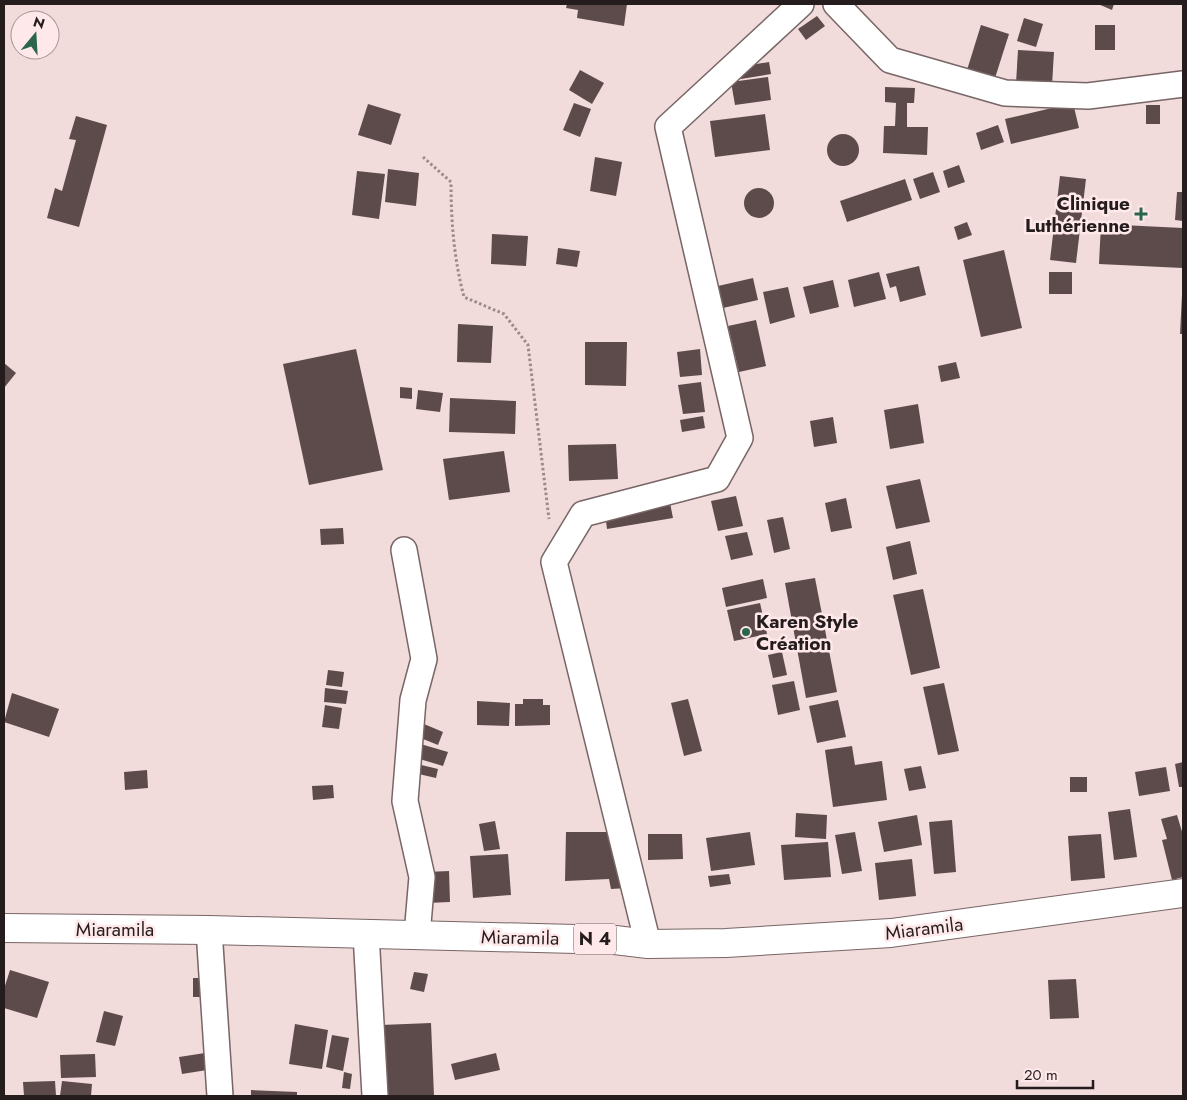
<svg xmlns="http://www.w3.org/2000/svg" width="1187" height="1100" font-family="Jost,sans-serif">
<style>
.building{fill:#5d4b4b}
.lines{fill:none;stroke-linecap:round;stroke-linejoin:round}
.minor-casing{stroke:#786565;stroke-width:28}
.major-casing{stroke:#786565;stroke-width:30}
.path{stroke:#9a8a8a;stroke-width:3;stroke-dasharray:2.5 2.5;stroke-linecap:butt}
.minor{stroke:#fff;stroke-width:25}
.major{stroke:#fff;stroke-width:28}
.poi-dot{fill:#2a654e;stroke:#ffe8e9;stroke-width:2}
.labels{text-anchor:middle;stroke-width:5;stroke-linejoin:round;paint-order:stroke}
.shield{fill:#ffe8e9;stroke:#66595a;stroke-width:1}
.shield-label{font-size:18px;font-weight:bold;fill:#241c1d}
.poi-label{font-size:19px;font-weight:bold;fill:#241c1d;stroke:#ffe8e9;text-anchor:end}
.street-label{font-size:19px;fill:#241c1d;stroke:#ffe8e9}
</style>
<rect width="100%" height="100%" fill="#f1dbdb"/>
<g class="building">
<path d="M567,4H627L624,26L577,18L578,10L566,8Z"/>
<path d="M1098,4H1114L1112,10Z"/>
<path d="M817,16L825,26L806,40L798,29Z"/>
<path d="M1024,18L1043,24L1036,47L1017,41Z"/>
<path d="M20,24V37L16,35Z"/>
<path d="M981,25L1009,34L995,78L967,70Z"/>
<rect x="1095" y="25" width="20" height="25"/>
<path d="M1018,50L1054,52L1052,85L1016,83Z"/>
<path d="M769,62L771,74L741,79L739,67Z"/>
<path d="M580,70L604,83L592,104L569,90Z"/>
<path d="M768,77L771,100L735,105L731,82Z"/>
<path d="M885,87L915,88L914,103H907V127H928L927,155L883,153L884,126H895L896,103L885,102Z"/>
<path d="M574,103L591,109L580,137L563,130Z"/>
<path d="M1073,103L1079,128L1011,144L1005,119Z"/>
<path d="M368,104L401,114L391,145L358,135Z"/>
<rect x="1146" y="105" width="14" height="19"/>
<path d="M765,114L770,150L715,157L710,121Z"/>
<path d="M76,116L107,125L79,227L47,218L55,188L62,191L76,140L69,139Z"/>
<path d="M998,125L1004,142L981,150L976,133Z"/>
<circle cx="843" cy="150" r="16"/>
<path d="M595,157L622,162L616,196L590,191Z"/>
<path d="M959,165L965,182L948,188L943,171Z"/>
<path d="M388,169L419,173L416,206L385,202Z"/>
<path d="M357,171L385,174L379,219L352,215Z"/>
<path d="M933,172L940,192L920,199L913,179Z"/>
<path d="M1060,176L1086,179L1076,263L1050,260Z"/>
<path d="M905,179L912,200L847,222L840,201Z"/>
<circle cx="759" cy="203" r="15"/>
<path d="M1177,192H1183V221L1175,220Z"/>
<path d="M967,222L972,235L958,240L954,227Z"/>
<path d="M1101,224L1183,228V268L1099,264Z"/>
<path d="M492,234L528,236L526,266L491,264Z"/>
<path d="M558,248L580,251L577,267L556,264Z"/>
<path d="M1004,250L1022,328L981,337L963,260Z"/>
<path d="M919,266L926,295L900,302L896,286L890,288L886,274Z"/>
<path d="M879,272L886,299L854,307L848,280Z"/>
<rect x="1049" y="272" width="23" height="22"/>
<path d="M753,278L758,300L723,308L718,286Z"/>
<path d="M833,280L839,307L810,314L803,287Z"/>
<path d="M788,287L795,317L770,324L763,292Z"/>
<path d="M1182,295H1183V334H1180Z"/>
<path d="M756,320L766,366L739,372L728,326Z"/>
<path d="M458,324L493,326L491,363L457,362Z"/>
<path d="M585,342H627L626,386L585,385Z"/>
<path d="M356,349L383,470L309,485L283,364Z"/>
<path d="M700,349L702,375L680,377L677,352Z"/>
<path d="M956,362L960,378L941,382L938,366Z"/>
<path d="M4,363L16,373L4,388Z"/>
<path d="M701,382L705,412L683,414L678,385Z"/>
<path d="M400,387L412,388V399L400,398Z"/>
<path d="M418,390L443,393L440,412L416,409Z"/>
<path d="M450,398L516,401L515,434L449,432Z"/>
<path d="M918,404L924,443L890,449L884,410Z"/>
<path d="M703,416L705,428L682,432L680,420Z"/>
<path d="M833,417L837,443L814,447L810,421Z"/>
<path d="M616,444L618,479L569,481L568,445Z"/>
<path d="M504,451L510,492L449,500L443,459Z"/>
<path d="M920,479L930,522L896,529L886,486Z"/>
<path d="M736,496L743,526L718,531L711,501Z"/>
<path d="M846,498L852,528L831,532L825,503Z"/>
<path d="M670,503L673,518L607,529L605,513Z"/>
<path d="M783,517L790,549L774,553L767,520Z"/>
<path d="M343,528L344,544L321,545L320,529Z"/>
<path d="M747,532L753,555L731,560L725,536Z"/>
<path d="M910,541L917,574L893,580L886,547Z"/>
<path d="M815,578L837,692L806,698L785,583Z"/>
<path d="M763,579L767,598L726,607L722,588Z"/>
<path d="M923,589L940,668L911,675L893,595Z"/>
<path d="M760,603L767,634L734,641L727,610Z"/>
<path d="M782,652L787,675L773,678L768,655Z"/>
<path d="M328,670L344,672L342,687L326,685Z"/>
<path d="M794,681L800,710L778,715L772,685Z"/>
<path d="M944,683L959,751L938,755L923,687Z"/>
<path d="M325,688L348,691L346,704L324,702Z"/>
<path d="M12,693L59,709L49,737L4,722Z"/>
<path d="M523,699H543V705H550V725L515,726V704H523Z"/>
<path d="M688,699L702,751L684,756L671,703Z"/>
<path d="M838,700L846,737L817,743L809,706Z"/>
<path d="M477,701L510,703L509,726L477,725Z"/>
<path d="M325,705L342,708L339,729L322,727Z"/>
<path d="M424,724L443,732L438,745L418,737Z"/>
<path d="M417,743L448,752L443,766L413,757Z"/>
<path d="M852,746L855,765L882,761L887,800L833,807L825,750Z"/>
<path d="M1183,762V787H1179L1175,764Z"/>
<path d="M413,763L438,769L436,778L410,772Z"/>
<path d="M921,766L926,788L909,791L904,769Z"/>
<path d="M1166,767L1170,791L1139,796L1135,772Z"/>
<path d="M147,770L148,788L125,790L124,772Z"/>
<rect x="1070" y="777" width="17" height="15"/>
<path d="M333,785L334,798L313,800L312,786Z"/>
<path d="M1130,809L1137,857L1114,860L1108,812Z"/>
<path d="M796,813L827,815L826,839L795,837Z"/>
<path d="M917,815L922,845L884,852L878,822Z"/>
<path d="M1177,815L1183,835V877L1172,880L1162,840L1167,839L1161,819Z"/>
<path d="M952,820L956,872L934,874L929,822Z"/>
<path d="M495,821L500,849L484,851L479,824Z"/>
<path d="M566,832H616L627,888L611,889L609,879L565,881Z"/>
<path d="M750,832L755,865L711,871L706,838Z"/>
<path d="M855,832L862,871L842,874L835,835Z"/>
<path d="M648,834H682L683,859L648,860Z"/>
<path d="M1101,834L1105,878L1071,881L1068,836Z"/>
<path d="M828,842L831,877L784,880L781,845Z"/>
<path d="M508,854L511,895L473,898L470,856Z"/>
<path d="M912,859L916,896L879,900L875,863Z"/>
<path d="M449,871L450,902L427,903L426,872Z"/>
<path d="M729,874L731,884L710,887L708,876Z"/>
<path d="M10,970L49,982L37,1018L4,1008V989Z"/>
<path d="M414,972L428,974L424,992L410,989Z"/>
<rect x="193" y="978" width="11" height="19"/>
<path d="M1076,979L1079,1018L1050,1019L1048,980Z"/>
<path d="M104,1011L123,1016L115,1046L96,1042Z"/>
<path d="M431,1023L434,1096H383L381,1025Z"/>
<path d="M295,1024L328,1030L322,1069L289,1064Z"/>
<path d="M332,1035L349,1038L343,1071L326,1067Z"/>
<path d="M205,1053L207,1070L182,1074L179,1057Z"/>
<path d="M496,1053L500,1070L455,1080L451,1064Z"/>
<path d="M95,1054L96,1077L61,1078L60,1055Z"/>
<path d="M344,1072L352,1074L350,1089L342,1088Z"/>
<path d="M55,1081L56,1096H24L23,1082Z"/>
<path d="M62,1081L92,1084L91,1096H60Z"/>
<path d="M251,1090L297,1092V1096H251Z"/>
</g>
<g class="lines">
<defs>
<g id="minor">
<path d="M836,4L890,60L1005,93L1088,96L1183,84"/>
<path d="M404,550L424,659L413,700L405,801L422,877L417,935"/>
<path d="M209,930L220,1096"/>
<path d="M366,933L375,1096"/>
<path d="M648,944L554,562L583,514L717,479L740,438L668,127L801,4"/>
</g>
<path id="major" d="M4,928L209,930L615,940L648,944L726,943L891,933L1183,893"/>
</defs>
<use href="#minor" class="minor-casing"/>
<use href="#major" class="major-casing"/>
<path class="path" d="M423,157L451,182C451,222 454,259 464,297L504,314L528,345L549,519"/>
<use href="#minor" class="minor"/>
<use href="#major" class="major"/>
</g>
<g class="poi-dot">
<path d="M1138.5 206.5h5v5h5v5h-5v5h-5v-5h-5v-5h5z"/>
<circle cx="746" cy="632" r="5"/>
</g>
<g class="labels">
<rect class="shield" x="574" y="923.5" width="42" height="31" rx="4"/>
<g class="shield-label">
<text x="595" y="945">N 4</text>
</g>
<g class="poi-label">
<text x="1130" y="210">Clinique<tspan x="1130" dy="22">Luthérienne</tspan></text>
<text x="756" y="628" text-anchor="start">Karen Style<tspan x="756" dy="22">Création</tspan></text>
</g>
<g class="street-label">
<text transform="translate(924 928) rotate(-7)" y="7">Miaramila</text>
<text x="115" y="936">Miaramila</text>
<text transform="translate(520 937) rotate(1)" y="7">Miaramila</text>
</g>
</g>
<rect width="1187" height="1100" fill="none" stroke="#241c1d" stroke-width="10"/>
<g transform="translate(35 35) rotate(18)"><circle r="24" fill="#ffe8e9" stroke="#a79697"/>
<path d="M0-4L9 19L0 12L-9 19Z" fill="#2a654e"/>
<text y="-8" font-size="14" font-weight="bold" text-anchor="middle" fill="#241c1d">N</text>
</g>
<path d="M1017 1080v8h76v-8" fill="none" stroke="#241c1d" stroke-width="2.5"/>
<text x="1024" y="1080" font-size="15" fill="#241c1d" stroke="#ffe8e9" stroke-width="4" paint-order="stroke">20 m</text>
</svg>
